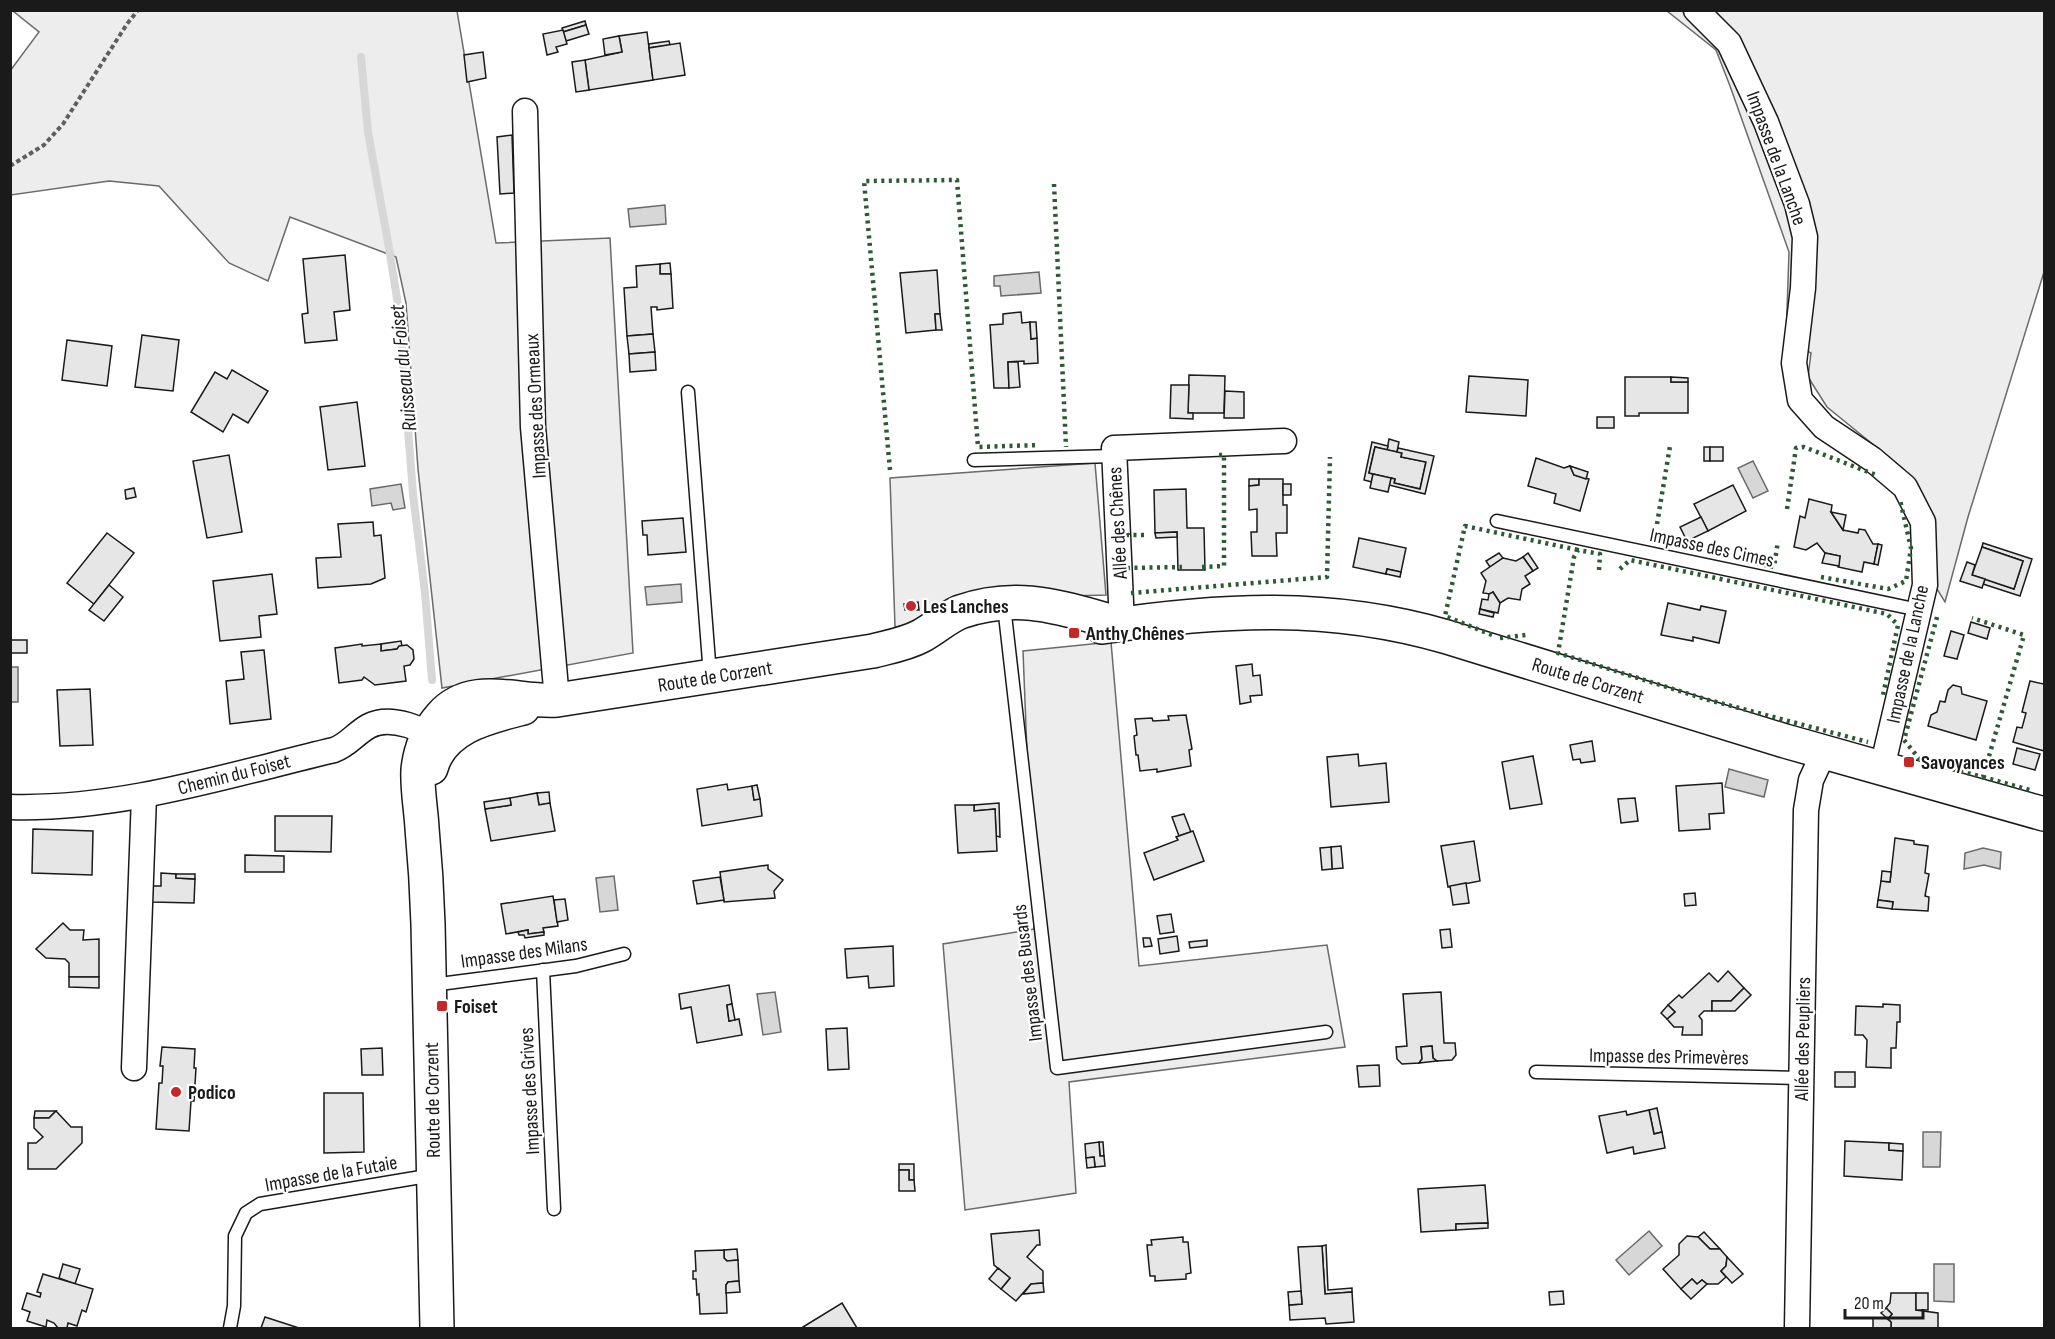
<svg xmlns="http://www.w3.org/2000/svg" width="2055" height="1339" font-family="'Sofia Sans Condensed',sans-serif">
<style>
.built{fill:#ededed;stroke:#6a6a6a;stroke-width:1.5}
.water{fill:#d7d7d7;stroke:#6a6a6a;stroke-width:1.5}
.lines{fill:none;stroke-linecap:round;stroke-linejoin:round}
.stream{stroke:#d7d7d7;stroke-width:8}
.building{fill:#e6e6e6;stroke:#1a1a1a;stroke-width:1.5}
.lane-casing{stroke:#1a1a1a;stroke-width:15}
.street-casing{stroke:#1a1a1a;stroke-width:27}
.secondary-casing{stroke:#1a1a1a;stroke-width:36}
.path{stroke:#5f5f5f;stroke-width:4;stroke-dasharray:4.5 3;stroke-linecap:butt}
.lane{stroke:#fff;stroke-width:12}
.street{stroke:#fff;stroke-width:24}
.secondary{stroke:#fff;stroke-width:33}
.hedge{stroke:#2b5a34;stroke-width:4.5;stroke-dasharray:3 4.5;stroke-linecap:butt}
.poi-dot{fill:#c62828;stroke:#fff;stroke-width:2}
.labels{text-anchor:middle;stroke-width:4.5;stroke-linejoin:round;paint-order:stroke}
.street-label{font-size:20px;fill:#1a1a1a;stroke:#fff}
.poi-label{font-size:20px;font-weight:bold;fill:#1a1a1a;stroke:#fff;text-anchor:start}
.water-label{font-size:21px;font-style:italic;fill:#1a1a1a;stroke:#fff}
</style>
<rect width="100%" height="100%" fill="#fff"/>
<g class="built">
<path d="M13,11H457L496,243L610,238L633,653L442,688L418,469L406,303L396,257L290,217L268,281L229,263L159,186L109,181L11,195L10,71L39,32Z"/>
<path d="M1667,11H2044V272L1968,517L1945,602L1932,581L1935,526L1919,489L1902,468L1827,407L1808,377L1811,353L1786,340L1789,252L1730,86L1716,50Z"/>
<path d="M1095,463L1106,595L1069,596L895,627L890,478Z"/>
<path d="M1111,642L1139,966L1327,945L1345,1047L1069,1082L1076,1193L965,1210L943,944L1034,929L1023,651Z"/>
</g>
<g class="water">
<path d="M665,205L666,224L630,227L628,209Z"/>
<path d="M1039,272L1041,293L1001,296L1000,286H994V276Z"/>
<path d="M1753,461L1768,491L1753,498L1738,468Z"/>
<path d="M401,484L405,508L393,510L391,503L372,506L370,489Z"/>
<path d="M681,584L682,602L647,605L645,587Z"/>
<rect x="11" y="667" width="7" height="35"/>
<path d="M1729,769L1768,780L1764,797L1725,787Z"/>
<path d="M1983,848L2001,852L2000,869L1984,865L1964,869L1965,853Z"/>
<path d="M614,876L618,910L600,912L596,878Z"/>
<path d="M775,992L781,1032L763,1035L757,994Z"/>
<path d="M1923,1132H1941L1940,1167H1923Z"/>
<path d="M1649,1231L1662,1246L1629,1275L1616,1260Z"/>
<path d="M1934,1264H1954V1302L1934,1301Z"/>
</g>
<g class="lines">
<path class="stream" d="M361,57L368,132L389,248L399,311L413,494L425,593L432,680"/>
</g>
<g class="building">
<path d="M585,21L586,25L563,32L562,28Z"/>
<path d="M586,25L589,34L566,41L563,32Z"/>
<path d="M563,30L567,44L556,47L558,52L547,55L543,34Z"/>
<path d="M647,32L653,80L589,90L585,60L622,52L619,36Z"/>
<path d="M619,36L622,52L605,55L603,39Z"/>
<path d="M669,41L670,45L649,48V44Z"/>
<path d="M680,43L685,75L653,80L649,48Z"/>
<path d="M483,52L486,78L467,82L464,55Z"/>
<path d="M585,60L589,90L576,92L572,62Z"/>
<path d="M512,135L514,193L500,194L497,137Z"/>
<path d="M345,255L350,310L334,312L337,340L305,343L302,314L308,313L303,259Z"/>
<path d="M670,263L671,274H660V264Z"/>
<path d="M660,264V274H671L673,308L657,310V307H651L653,334L627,336L624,288L637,287L636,266Z"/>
<path d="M937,270L940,314H935L936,330L906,333L900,273Z"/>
<path d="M1021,312L1022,323L1030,322L1031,339L1037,338L1038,363L1024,364V361L1008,362L1009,388H994L990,325L1003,324V314Z"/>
<path d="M935,314H940L942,330H936Z"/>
<path d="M1030,322H1036L1037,338L1031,339Z"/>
<path d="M653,334L655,352L629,354L627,336Z"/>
<path d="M142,335L179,340L173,391L135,387Z"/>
<path d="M67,340L112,346L107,386L62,380Z"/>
<path d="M655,352L656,370L630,372L629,354Z"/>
<path d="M1008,362H1018L1020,387L1009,388Z"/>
<path d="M232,370L268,391L248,423L233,414L223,432L191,412L215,372L227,379Z"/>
<path d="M1189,375L1225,376L1224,413H1188Z"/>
<path d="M1469,376L1528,380L1526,416L1466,412Z"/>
<path d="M1625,377H1671V382H1688V413H1639V416H1625Z"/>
<path d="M1671,377L1688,378V382H1671Z"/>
<path d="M1171,385H1189L1188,413H1193V419L1170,418Z"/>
<path d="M1225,391L1244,392V418H1224Z"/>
<path d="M357,402L365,466L328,470L320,407Z"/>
<rect x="1597" y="417" width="17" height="11"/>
<path d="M1389,439L1399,442L1397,452L1387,450Z"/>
<path d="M1372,442L1388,446L1387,450L1375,447L1369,473L1373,474L1372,482L1364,480Z"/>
<path d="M1375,447L1402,453L1401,457L1426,462L1420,489L1394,483L1395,479L1369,473Z"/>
<rect x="1704" y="447" width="6" height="14"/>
<rect x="1710" y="447" width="13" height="14"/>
<path d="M1398,448L1434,456L1425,494L1389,485L1391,478L1395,479L1394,483L1420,489L1426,462L1401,457L1402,453L1397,452Z"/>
<path d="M229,455L242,532L207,538L193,461Z"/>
<path d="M1536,458L1564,468L1570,466L1574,475L1589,479L1580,511L1554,503L1556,494L1528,486Z"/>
<path d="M1570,466L1588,472L1586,479L1574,475Z"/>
<path d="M1373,474L1391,478L1388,492L1370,488Z"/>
<path d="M1249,479H1259V485L1249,486Z"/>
<path d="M1259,479H1283V505H1287V533H1276L1277,556H1252L1251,532H1257V509L1249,510V486L1259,485Z"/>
<rect x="1283" y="484" width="8" height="11"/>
<path d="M1733,485L1746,511L1708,531L1694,504Z"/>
<path d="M134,488L136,497L126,499L125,490Z"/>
<path d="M1186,489L1187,528H1204L1205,570H1178L1177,532L1155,533L1154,490Z"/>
<path d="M1809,499L1832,505L1831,512L1843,530L1858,533L1859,529L1865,530L1873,544H1878L1874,564L1864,562L1862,572L1838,567L1840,556L1825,553L1817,543L1806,550L1794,547L1800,516L1805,518Z"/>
<path d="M1831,512L1846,515L1843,530Z"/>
<path d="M1701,517L1708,531L1687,541L1680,527Z"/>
<path d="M683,518L686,552L648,555L647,535H643L642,521Z"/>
<path d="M373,522L374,536L381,535L385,578L371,584L318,588L316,558L341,557L338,524Z"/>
<path d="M1177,532V537L1156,538L1155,533Z"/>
<path d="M107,533L134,553L94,604L67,583Z"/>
<path d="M1359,538L1406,548L1401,572L1387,569L1386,574L1353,567Z"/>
<path d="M1983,543L2032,559L2020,596L1983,584L1985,579L2014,589L2023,561L1982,547Z"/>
<path d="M1878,544L1882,545L1878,565L1874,564Z"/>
<path d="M1982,547L2023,561L2014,589L1972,575Z"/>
<path d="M1499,553L1503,558L1490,567L1486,561Z"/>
<path d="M1528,553L1538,568L1533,571L1523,557Z"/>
<path d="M1825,553L1840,556L1839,566L1822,563Z"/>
<path d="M1523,557L1533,571L1525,576L1530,584L1522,589L1520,600L1508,598L1500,603L1493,592L1490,594L1483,593L1486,581L1481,573L1503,558L1516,561Z"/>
<path d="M1967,562L1975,565L1972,575L1985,579L1982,588L1960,581Z"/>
<path d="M1387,569L1401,572L1400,577L1386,574Z"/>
<path d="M272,574L277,614L259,616L261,637L220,641L213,581Z"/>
<path d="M109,585L123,597L104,621L89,610Z"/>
<path d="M1493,592L1500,603L1498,613L1480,609L1482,599L1488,600L1489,594Z"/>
<path d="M918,602L919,610H905L904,604Z"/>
<path d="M1668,603L1700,610L1701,606L1726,611L1719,643L1693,637V641L1661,635Z"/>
<path d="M1480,609L1494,613L1493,617L1479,614Z"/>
<path d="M1971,622L1990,628L1987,639L1968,633Z"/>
<path d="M1951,631L1964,635L1957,659L1944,656Z"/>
<rect x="10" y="640" width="17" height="13"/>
<path d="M401,641L402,646L397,649L381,651V644Z"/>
<path d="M362,644V646L381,644V651L397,649L399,646L407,645L413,650L414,659L410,665L404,666L406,681L375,685L364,677L362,680L339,683L335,648Z"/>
<path d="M264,650L271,719L230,724L226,681L244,679L241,652Z"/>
<path d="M1252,664L1253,676L1260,675L1262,695L1250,696L1251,702L1240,704L1236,666Z"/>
<path d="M2030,681L2044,684V751L2013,742L2017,727L2022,728L2026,713L2022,712Z"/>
<path d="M1953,685L1961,687L1962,694L1987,701L1976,740L1928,726L1931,715L1937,712L1940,701L1945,702L1948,690Z"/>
<path d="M90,689L93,745L60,746L57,690Z"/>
<path d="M1186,715L1192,749L1189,750L1191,766L1157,772V769L1140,771L1138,755H1136L1134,736L1137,735L1135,719L1152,718L1153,721L1169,720L1168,716Z"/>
<path d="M1592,741L1595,761L1581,763L1580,759L1573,760L1570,745Z"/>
<path d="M2017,748L2040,754L2035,770L2013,764Z"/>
<path d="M1358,754L1359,766L1386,763L1389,802L1331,807L1327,757Z"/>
<path d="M1533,756L1542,804L1510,809L1502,762Z"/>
<path d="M1722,783L1724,813L1709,814L1710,829L1679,831L1676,786Z"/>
<path d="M727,784L728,790L752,786L754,800L760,799L762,816L702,826L697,789Z"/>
<path d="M757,785L760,799L754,800L752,786Z"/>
<path d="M549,792L550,803L539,805L537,793Z"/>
<path d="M537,793L539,805L550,803L555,831L491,841L485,809L511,805L510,798Z"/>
<path d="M510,798L511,805L485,809L484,802Z"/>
<path d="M1635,798L1638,821L1621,823L1618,799Z"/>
<path d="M999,803L1000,837L996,836L995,809L974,811V805Z"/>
<path d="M955,805H974V811L995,809L997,851L958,853Z"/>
<path d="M1184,814L1191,832L1179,836L1172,817Z"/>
<path d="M275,816H332L331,852L275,851Z"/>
<path d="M33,829L93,831L92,875L32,873Z"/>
<path d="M1193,831L1204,861L1154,880L1144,853L1178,840L1176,837Z"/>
<path d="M1895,838L1914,841V844L1928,846L1925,873L1929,874L1925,896L1929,897L1928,911L1892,909L1893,902L1878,900L1881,881L1890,882Z"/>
<path d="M1474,841L1480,881L1448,887L1441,846Z"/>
<path d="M1341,846L1343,868L1332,869L1331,847Z"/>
<path d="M1331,847L1332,869L1322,870L1320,848Z"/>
<path d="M245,855L284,856V872H245Z"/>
<path d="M768,865V869L783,880L774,891L775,898L724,902L720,872Z"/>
<path d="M1882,871L1891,872L1890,882L1881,881Z"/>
<path d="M161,873L176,874V878L195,879L194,903L152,902L153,886H161Z"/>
<path d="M176,874H195V879L176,878Z"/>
<path d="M720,877L724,900L697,904L693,881Z"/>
<path d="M1466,883L1469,903L1453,905L1450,886Z"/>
<path d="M1695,893L1696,905L1685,906L1684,894Z"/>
<path d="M553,896L558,926L543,928L544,932L528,934V930L506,934L501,904Z"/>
<path d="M565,899L568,920L557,922L554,900Z"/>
<path d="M1878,900L1893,902L1892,909L1877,907Z"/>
<path d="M1171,914L1174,932L1160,934L1157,916Z"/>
<path d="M63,923L70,930H84L83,940L99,939V977H69V963L65,959L46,958L36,949Z"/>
<path d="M1450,929L1452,947L1442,948L1440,930Z"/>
<path d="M528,930V934L544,932V935L525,938L524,935H519L518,932Z"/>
<path d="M1177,936L1179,951L1160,954L1158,939Z"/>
<path d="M1143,938H1150L1152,946L1144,947Z"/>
<path d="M1207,940V946L1190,948L1189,942Z"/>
<path d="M893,946L894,986L869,988L868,976L847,978L845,949Z"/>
<path d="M1728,971L1744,988L1731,1001H1712V1011H1704L1699,1016L1702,1020V1035H1682L1683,1027H1674L1667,1019L1675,1012L1668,1005L1679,995L1682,998L1709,973L1718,982Z"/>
<path d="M69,977H99V988L69,987Z"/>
<path d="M729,985L732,1004L727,1005L729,1021L739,1019L742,1035L697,1043L691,1007L681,1009L679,994Z"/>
<path d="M1744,988L1751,995L1735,1011H1712V1001H1731Z"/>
<path d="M1441,992L1444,1043H1455L1456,1055L1452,1060L1437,1061L1433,1058L1432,1046L1421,1047L1422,1059L1419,1063L1402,1064L1397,1059L1396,1047L1407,1046L1403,994Z"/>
<path d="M732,1004L735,1020L729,1021L727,1005Z"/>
<path d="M1883,1004L1900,1005V1022H1897L1896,1048H1891V1068L1866,1067L1867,1040L1863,1035H1855L1856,1006L1883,1007Z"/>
<path d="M1668,1005L1675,1012L1667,1019L1661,1013Z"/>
<path d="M847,1028L849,1069L828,1070L826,1029Z"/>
<path d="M1432,1046L1433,1058L1437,1061L1419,1063L1422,1059L1421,1047Z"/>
<path d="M162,1047L195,1049L194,1068H196L194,1101H191L189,1131L156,1129L159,1083H162L163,1066H160Z"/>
<path d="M382,1048L383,1075H362L361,1049Z"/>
<path d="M1379,1065L1380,1086L1359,1087L1357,1066Z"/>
<rect x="1835" y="1072" width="20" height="15"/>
<path d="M324,1093H363L364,1152L324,1153Z"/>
<path d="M1657,1108L1662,1132L1654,1134L1649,1110Z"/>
<path d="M1649,1110L1654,1134L1662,1132L1665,1148L1634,1154L1633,1147L1607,1153L1599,1116L1626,1111L1627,1115Z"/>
<path d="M35,1111H56L49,1118H34Z"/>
<path d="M56,1111L71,1127H82V1143L56,1169H28V1143H36L43,1137L34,1128V1118H49Z"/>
<path d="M1845,1141L1889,1143V1150L1903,1151L1902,1180L1844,1176Z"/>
<path d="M1099,1142H1103L1104,1156H1100Z"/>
<path d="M1099,1142L1100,1156H1104L1105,1166L1095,1167L1094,1157L1086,1158L1085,1144Z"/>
<path d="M1889,1143L1903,1144V1151L1889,1150Z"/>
<path d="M1094,1157L1095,1167L1087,1168L1086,1158Z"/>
<path d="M899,1164H914V1180H909V1170H899Z"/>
<path d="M899,1170H909V1180H914L915,1191H899Z"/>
<path d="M1485,1185L1488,1223L1456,1224V1230L1421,1232L1418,1189Z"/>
<path d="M1488,1223V1228L1456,1230V1224Z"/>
<path d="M1039,1230L1040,1245H1037L1027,1257L1043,1271V1283L1031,1284L1016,1301L1001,1289L1010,1278L994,1265L991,1234Z"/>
<path d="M1704,1232L1720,1249H1710L1698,1237Z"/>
<path d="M1687,1236L1698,1237L1710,1249H1720L1727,1257L1726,1266L1721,1271L1726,1277L1718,1284H1707L1702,1280L1697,1284L1692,1279L1681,1289L1663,1269L1679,1255V1244Z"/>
<path d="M1183,1237V1242H1188L1191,1273L1186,1274V1279L1155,1281V1276H1150L1147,1245H1152L1151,1240Z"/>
<path d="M1326,1245L1328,1290L1352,1288V1292L1325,1294L1322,1246Z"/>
<path d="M1322,1246L1325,1294L1352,1292L1354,1322L1326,1324L1325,1318L1290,1320L1289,1305L1302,1304L1298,1247Z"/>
<path d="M737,1249L738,1260L727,1261L724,1258V1250Z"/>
<path d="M724,1250V1258L727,1261L738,1260L739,1281L728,1282L726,1285L727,1313L700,1314L699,1294L697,1295L696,1279H693V1271H696L695,1251Z"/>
<path d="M1727,1257L1743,1274L1732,1283L1721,1271L1726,1266Z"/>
<path d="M63,1264L80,1269L75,1284L59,1278Z"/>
<path d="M998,1268L1010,1278L1001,1289L989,1279Z"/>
<path d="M43,1274L93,1289L86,1312L82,1310L77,1326L68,1323L67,1328H58L54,1323L47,1320L46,1327L27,1321L30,1312L22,1309L27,1293L40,1297L41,1293L37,1292Z"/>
<path d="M1692,1279L1697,1284L1702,1280L1707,1284L1691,1299L1681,1289Z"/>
<path d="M739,1281L740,1292L726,1293V1285L728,1282Z"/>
<path d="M1043,1283L1044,1292L1023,1294L1031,1284Z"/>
<path d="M1301,1291L1302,1304L1289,1305L1288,1292Z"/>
<path d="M1563,1291L1564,1304L1550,1305L1549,1292Z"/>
<path d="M1891,1293H1916V1310L1938,1313V1328H1891V1322L1888,1319L1892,1314L1886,1308L1890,1303Z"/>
<rect x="1916" y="1293" width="12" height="17"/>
<path d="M842,1303L857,1328H804L803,1327Z"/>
<path d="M1886,1308L1892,1314L1888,1319L1881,1313Z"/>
<path d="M265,1317L299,1328H261Z"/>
<path d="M1873,1318H1886L1891,1322V1328H1873Z"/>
</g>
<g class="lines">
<defs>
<g id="lane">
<path d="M688,392L710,675"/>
<path d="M974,460L1114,456"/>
<path d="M1497,521L1919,610"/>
<path d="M1004,606L1057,1068L1326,1032"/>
<path d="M543,970L554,1209"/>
<path d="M432,985L576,966L624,954"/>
<path d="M1536,1072L1801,1078"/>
<path d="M230,1328L234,1306L235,1236L246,1213L260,1204L433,1175"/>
</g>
<g id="street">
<path d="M1696,10L1729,43L1766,122L1797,204L1805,237L1803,288L1794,363L1800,400L1824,427L1872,459L1905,487L1923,522L1925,585L1882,768"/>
<path d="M525,111L533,427L557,700"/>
<path d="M1122,624L1114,448L1284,441"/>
<path d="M10,807C121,810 228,775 334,750C348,745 356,733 369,726C390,715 426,728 441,744"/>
<path d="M134,1068L144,796"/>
<path d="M1797,1328L1806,810L1811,780L1824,752"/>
</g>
<g id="secondary">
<path d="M1102,627C1220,609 1331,603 1447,637L1785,741L2044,814"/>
<path d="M431,768C442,727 488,717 523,708"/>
<path d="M437,1328C434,1194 432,1059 428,924C427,892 425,860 422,828C421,809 417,789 418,770C420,749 427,732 441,716C472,681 518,703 557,700L873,651C889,647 906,644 921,636C934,629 946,618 960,612C1020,591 1064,609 1122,624"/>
</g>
</defs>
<use href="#lane" class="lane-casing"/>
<use href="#street" class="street-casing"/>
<use href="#secondary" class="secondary-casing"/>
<path class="path" d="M10,166L44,145L63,124L127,24L138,10"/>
<use href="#lane" class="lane"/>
<use href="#street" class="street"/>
<use href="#secondary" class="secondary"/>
<g class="hedge">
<path d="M1054,184L1066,447"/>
<path d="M890,470L864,181L957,180L978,447L1039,445"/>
<path d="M1787,509L1796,448L1804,447L1876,475"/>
<path d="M1657,524L1670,446"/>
<path d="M1128,533V535H1147"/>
<path d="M1741,560L1774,567L1778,541"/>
<path d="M1202,567L1224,566V455H1218"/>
<path d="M1127,568L1182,567"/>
<path d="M1620,569L1630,560L1887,614L1898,625L1883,695"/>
<path d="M1599,570L1600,554L1578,550L1574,557L1558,653L1705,699L1868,742"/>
<path d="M1821,577L1888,589L1906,581L1911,548L1900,500"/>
<path d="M1131,593L1327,577L1330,457"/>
<path d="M1937,617L1904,740L1921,761L1983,777L2024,635L1972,618"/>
<path d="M1492,635L1445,616L1465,526L1578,550"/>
<path d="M1500,638L1526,635"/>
<path d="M1983,777L2030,790"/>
</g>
</g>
<g class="poi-dot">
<circle cx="911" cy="606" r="6"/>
<rect x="1068" y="627" width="12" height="12" rx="3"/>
<rect x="1903" y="756" width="12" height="12" rx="3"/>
<rect x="436" y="1000" width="12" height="12" rx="3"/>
<circle cx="176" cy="1092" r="6"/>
</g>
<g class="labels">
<g class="street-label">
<text transform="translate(1777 158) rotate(70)" y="7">Impasse de la Lanche</text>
<text transform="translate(535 406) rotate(-93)" y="7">Impasse des Ormeaux</text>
<text transform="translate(1117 523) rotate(-93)" y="7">Allée des Chênes</text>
<text transform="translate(1712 547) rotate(12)" y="7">Impasse des Cimes</text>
<text transform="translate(1907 654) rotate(-78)" y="7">Impasse de la Lanche</text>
<text transform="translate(715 676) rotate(-9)" y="7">Route de Corzent</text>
<text transform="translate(1588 680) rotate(17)" y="7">Route de Corzent</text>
<text transform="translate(234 774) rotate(-14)" y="7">Chemin du Foiset</text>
<text transform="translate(524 952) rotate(-8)" y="7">Impasse des Milans</text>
<text transform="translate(1027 973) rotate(-97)" y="7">Impasse des Busards</text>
<text transform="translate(1802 1039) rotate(-89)" y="7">Allée des Peupliers</text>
<text transform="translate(1669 1056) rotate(1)" y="7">Impasse des Primevères</text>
<text transform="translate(529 1091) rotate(-93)" y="7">Impasse des Grives</text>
<text transform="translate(432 1100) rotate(-91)" y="7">Route de Corzent</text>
<text transform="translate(331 1173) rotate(-10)" y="7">Impasse de la Futaie</text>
</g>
<g class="poi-label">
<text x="923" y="613">Les Lanches</text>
<text x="1086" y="640">Anthy Chênes</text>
<text x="1921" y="769">Savoyances</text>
<text x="454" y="1013">Foiset</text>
<text x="188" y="1099">Podico</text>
</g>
<g class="water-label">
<text transform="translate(403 368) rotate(-96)" y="7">Ruisseau du Foiset</text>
</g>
</g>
<rect width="2055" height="1339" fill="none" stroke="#1a1a1a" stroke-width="24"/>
<path d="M1845 1309v9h78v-9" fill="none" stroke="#1a1a1a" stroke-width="3"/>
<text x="1854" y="1309" font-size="18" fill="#1a1a1a" stroke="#ffffff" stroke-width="4.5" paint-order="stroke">20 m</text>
</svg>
